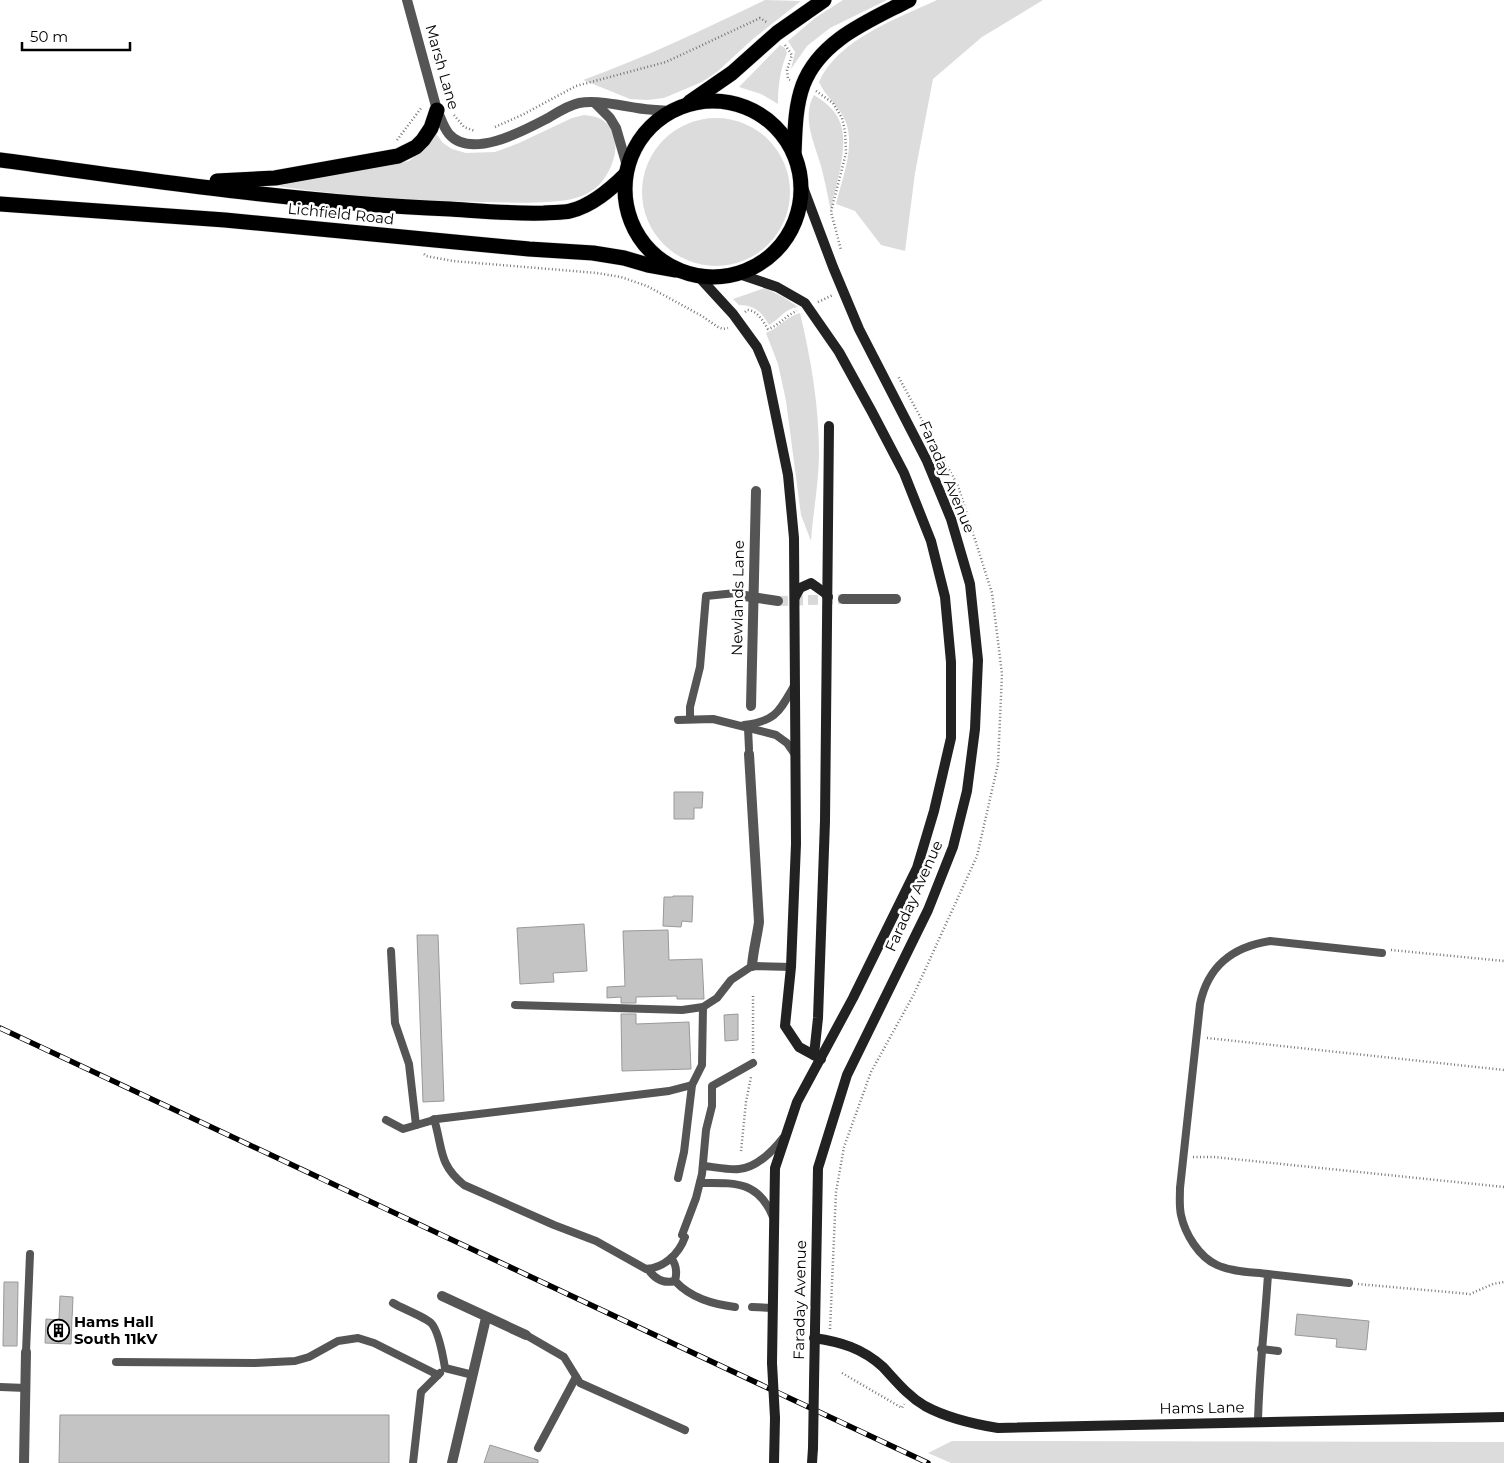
<svg xmlns="http://www.w3.org/2000/svg" width="1504" height="1463" font-family="Montserrat,sans-serif">
<style>
.green{fill:#dcdcdc}
.building{fill:#c4c4c4;stroke:#999}
.lines{fill:none;stroke-linecap:round;stroke-linejoin:round}
.street-tunnel{stroke:#d9d9d9;stroke-width:10;stroke-dasharray:10 5;stroke-linecap:butt}
.highway-casing{stroke:#dbdbdb;stroke-width:16}
.path{stroke:#777;stroke-width:2.5;stroke-dasharray:1 2.5;stroke-linecap:butt}
.lane{stroke:#555;stroke-width:8}
.street{stroke:#555;stroke-width:10}
.secondary{stroke:#222;stroke-width:10}
.highway{stroke:#000;stroke-width:15}
.rail-casing{stroke:#000;stroke-width:5.5}
.rail{stroke:#fff;stroke-width:4;stroke-dasharray:11;stroke-linecap:butt}
.secondary-bridge{stroke:#222;stroke-width:10}
.labels{text-anchor:middle;stroke-width:5;stroke-linejoin:round;paint-order:stroke}
.street-label{font-size:15px;fill:#000;stroke:#fff}
.poi-label{font-size:15px;font-weight:bold;fill:#000;stroke:#fff;text-anchor:start}
</style>
<rect width="100%" height="100%" fill="#fff"/>
<g class="green">
<path d="M765,0L801,1L754,38L718,71L702,82L664,98L647,100L630,99L583,80C646,57 705,29 765,0Z"/>
<path d="M843,0H887L830,28L807,46L791,69L795,52L788,41L815,18Z"/>
<path d="M937,0H1043L982,37L933,79L915,173L905,251L881,245L855,211L836,204C842,178 856,146 845,120C839,106 825,96 819,82C837,40 898,18 937,0Z"/>
<path d="M780,45L785,48L787,53C780,70 778,86 778,104L761,94L739,87Z"/>
<path d="M814,95C822,100 830,106 835,113C854,138 835,183 831,212C828,197 825,181 821,166C815,144 801,117 814,95Z"/>
<path d="M584,115C592,116 600,117 605,122C624,138 614,168 600,184C589,195 574,200 559,201C534,204 509,202 484,202C414,201 345,196 276,186L409,161L423,150L435,132L443,143L452,149L466,153L495,152L519,143L572,118Z"/>
<circle cx="716" cy="192" r="74"/>
<path d="M765,288L783,297L798,307C784,309 780,319 769,325C762,312 754,305 739,305L733,299Z"/>
<path d="M800,313C811,359 819,406 819,453C819,482 813,512 811,541L801,515L786,401L778,364L766,333C781,327 785,317 800,313Z"/>
<path d="M952,1441L1504,1442V1463H951L928,1453Z"/>
</g>
<g class="building">
<path d="M674,792H703L702,808H694V819H674Z"/>
<path d="M673,896H693L692,922L682,921L681,927L663,926L664,897H673Z"/>
<path d="M584,924L587,971L553,973L554,982L520,984L517,928Z"/>
<path d="M668,930L669,960L702,959L704,999H677V996L636,997V1003H621V997L607,998V987L625,986L623,931Z"/>
<path d="M417,935H438L444,1101L423,1102Z"/>
<path d="M621,1014H636V1024L689,1022L691,1069L622,1071Z"/>
<path d="M738,1014V1040L725,1041L724,1015Z"/>
<path d="M4,1282H18L17,1346H3Z"/>
<path d="M60,1296L73,1297L71,1344L45,1343L46,1319L59,1320Z"/>
<path d="M1297,1314L1369,1321L1366,1350L1336,1347L1337,1339L1295,1335Z"/>
<path d="M60,1415H389V1463H59Z"/>
<path d="M490,1445L538,1460V1463H484Z"/>
</g>
<g class="lines">
<path class="street-tunnel" d="M778,601L843,599"/>
<defs>
<g id="highway">
<circle cx="713" cy="189" r="88"/>
<path d="M690,102L732,73L777,33L824,0"/>
<path d="M794,154C795,131 795,107 803,85C820,40 869,21 909,0"/>
<path d="M0,160C149,180 299,203 450,209C481,211 513,214 544,213C553,212 562,213 570,211C592,206 611,189 626,174"/>
<path d="M217,181L275,178L398,156L416,147L423,140L431,128L437,110"/>
<path d="M0,204L225,220L529,249L593,253L624,258L648,265L676,270"/>
</g>
</defs>
<use href="#highway" class="highway-casing"/>
<g class="path">
<path d="M785,45L792,55L787,70L788,79L790,80"/>
<path d="M816,91L833,103L842,118L845,131L846,153L831,212L841,250"/>
<path d="M454,115L464,127L475,131"/>
<path d="M495,127L522,115L576,86L666,62L760,18L768,23"/>
<path d="M397,140L422,107"/>
<path d="M424,254L426,256L453,261L597,273L621,277L647,286L702,316L718,327L723,329L728,328"/>
<path d="M818,302L833,295"/>
<path d="M745,312L747,310C757,310 763,321 768,329C780,325 786,315 797,311"/>
<path d="M1391,950L1504,961"/>
<path d="M753,996V1054"/>
<path d="M1207,1038L1504,1070"/>
<path d="M741,1151L746,1102L751,1077"/>
<path d="M1193,1157H1214L1504,1187"/>
<path d="M1358,1284L1470,1294L1493,1284L1504,1282"/>
<path d="M830,1329L836,1192L844,1147L871,1072L914,994L977,856L998,764L1002,674L992,593L958,486L898,376"/>
<path d="M842,1373L902,1408L904,1404"/>
</g>
<g class="lane">
<path d="M690,719V707L700,667L706,596L736,593L745,596"/>
<path d="M678,720L713,719L776,735L787,743L796,756"/>
<path d="M744,725C776,721 779,712 794,686"/>
<path d="M748,728L749,749"/>
<path d="M391,951L395,1023L409,1064L416,1125"/>
<path d="M515,1005L682,1010L703,1007L717,998L731,980L752,966L791,967"/>
<path d="M434,1119C443,1148 438,1164 464,1185L554,1225L596,1241L646,1269C664,1268 679,1254 685,1237L682,1235L696,1198L702,1174L706,1130L712,1106V1086L753,1063"/>
<path d="M386,1120L403,1129L437,1119L669,1091L692,1085L702,1065L703,1007"/>
<path d="M704,1166C715,1167 728,1170 739,1169C756,1168 773,1151 783,1138"/>
<path d="M678,1178L684,1152L692,1085"/>
<path d="M700,1183C734,1183 758,1180 773,1217"/>
<path d="M648,1269C654,1278 663,1284 675,1281C677,1273 677,1265 671,1258"/>
<path d="M1268,1274L1349,1283"/>
<path d="M675,1281C691,1298 712,1304 735,1307"/>
<path d="M393,1303C401,1308 425,1317 431,1323C439,1331 443,1356 445,1368L473,1375"/>
<path d="M752,1307L772,1308"/>
<path d="M526,1335L564,1357L580,1383L685,1430"/>
<path d="M1261,1349L1278,1351"/>
<path d="M26,1352L30,1254"/>
<path d="M116,1362L255,1363L295,1361L309,1357L338,1341L358,1338L374,1343L438,1375"/>
<path d="M0,1387L26,1388"/>
<path d="M1258,1422C1259,1372 1265,1323 1268,1274C1252,1272 1232,1272 1217,1265C1199,1257 1185,1234 1181,1215C1179,1206 1180,1197 1180,1188L1200,1004C1208,966 1232,947 1270,941L1382,953"/>
<path d="M538,1448L576,1377"/>
<path d="M413,1463L421,1392L440,1373"/>
</g>
<g class="street">
<path d="M407,0L437,110C441,118 443,127 449,134C471,160 525,130 548,118C558,112 569,105 579,103C596,100 620,105 637,108C648,110 660,110 671,111"/>
<path d="M595,103L610,118L616,128L627,166"/>
<path d="M745,596L778,601"/>
<path d="M843,599H896"/>
<path d="M751,706L756,491"/>
<path d="M749,754L759,922C757,937 753,951 752,966"/>
<path d="M442,1296L526,1335"/>
<path d="M24,1463L26,1352"/>
<path d="M452,1463L486,1318"/>
</g>
<g class="secondary">
<path d="M801,182L833,267L859,329L927,461L951,519L970,584L978,660L975,729L967,791L953,847L928,910L847,1075L818,1168L814,1383"/>
<path d="M739,274L777,287L805,303L839,352L872,412L904,473L931,541L945,597L951,662V738L934,811L917,868L853,998L797,1102L775,1168L772,1363"/>
<path d="M699,277L733,314L757,347L766,368L788,475L794,538L796,844L791,967L785,1026L799,1047L821,1059"/>
<path d="M795,597L800,588L811,583L825,593L828,597"/>
<path d="M814,1055L818,1018L825,821L829,426"/>
<path d="M814,1338C841,1342 862,1348 883,1367C896,1381 908,1396 925,1406C947,1418 973,1424 998,1428L1504,1417"/>
<path d="M774,1463L775,1418"/>
<path d="M812,1463L813,1448"/>
</g>
<use href="#highway" class="highway"/>
<defs>
<path id="rail" d="M0,1028L928,1463"/>
</defs>
<use href="#rail" class="rail-casing"/>
<use href="#rail" class="rail"/>
<g class="secondary-bridge">
<path d="M772,1363L775,1418"/>
<path d="M813,1448L814,1383"/>
</g>
</g>
<defs>
<symbol id="building-ring" viewBox="-11 -11 22 22"><circle r="9.5" fill="#fff" stroke="#000" stroke-width="1.5"/><path d="M-4-6H4V6H1V3H-1V6H-4ZM-2.5-4.3h1.7v1.8h-1.7ZM.8-4.3h1.7v1.8H.8ZM-2.5-1h1.7V.8h-1.7ZM.8-1h1.7V.8H.8Z" fill="#000"/></symbol>
</defs>
<g fill-rule="evenodd">
<use href="#building-ring" x="46" y="1318" width="25" height="25"/>
</g>
<g class="labels">
<g class="street-label">
<text transform="translate(442 67) rotate(74)" y="5">Marsh Lane</text>
<text transform="translate(341 214) rotate(6)" y="5">Lichfield Road</text>
<text transform="translate(947 477) rotate(67)" y="5">Faraday Avenue</text>
<text transform="translate(738 598) rotate(-89)" y="5">Newlands Lane</text>
<text transform="translate(914 896) rotate(-66)" y="5">Faraday Avenue</text>
<text transform="translate(800 1300) rotate(-89)" y="5">Faraday Avenue</text>
<text transform="translate(1202 1408) rotate(-1)" y="5">Hams Lane</text>
</g>
<g class="poi-label">
<text x="74" y="1327">Hams Hall<tspan x="74" dy="17">South 11kV</tspan></text>
</g>
</g>
<path d="M22 42v8h108v-8" fill="none" stroke="#000000" stroke-width="2.5"/>
<text x="30" y="42" font-size="15" fill="#000000" stroke="#ffffff" stroke-width="4" paint-order="stroke">50 m</text>
</svg>
